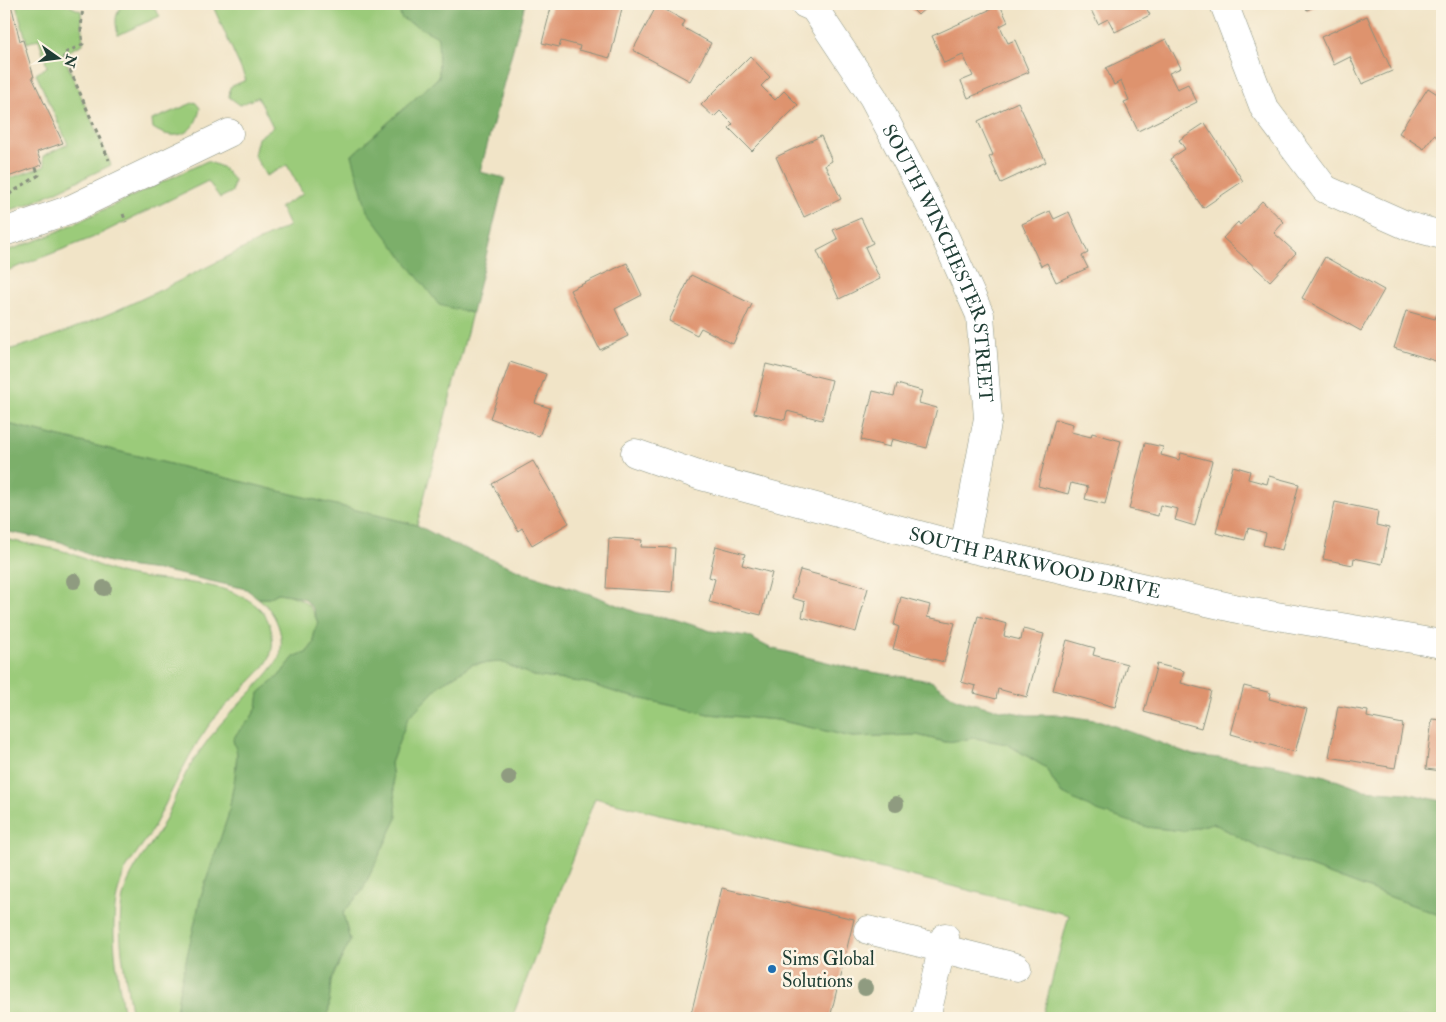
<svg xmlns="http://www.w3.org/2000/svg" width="1446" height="1022" font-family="'IM FELL Double Pica',serif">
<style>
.green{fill:#9bcb7a;stroke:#5d8457}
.forest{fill:#7caf6a;stroke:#4e764f}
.building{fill:#de936e}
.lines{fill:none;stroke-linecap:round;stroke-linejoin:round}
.minor-casing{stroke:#88907e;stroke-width:29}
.path{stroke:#88907e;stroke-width:3;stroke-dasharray:4 4;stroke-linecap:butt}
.minor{stroke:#fff;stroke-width:28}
.tree{fill:#8f9b80}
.poi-dot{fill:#1f6fb2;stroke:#fcf5e5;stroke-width:2}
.labels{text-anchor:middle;stroke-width:5;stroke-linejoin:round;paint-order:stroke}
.street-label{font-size:19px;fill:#1f3d34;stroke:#fcf5e5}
.poi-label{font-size:19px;fill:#1f3d34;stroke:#fcf5e5;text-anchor:start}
</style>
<rect width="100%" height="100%" fill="#fcf5e5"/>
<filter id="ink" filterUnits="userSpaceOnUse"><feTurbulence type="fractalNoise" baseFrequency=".02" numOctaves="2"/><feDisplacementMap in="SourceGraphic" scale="10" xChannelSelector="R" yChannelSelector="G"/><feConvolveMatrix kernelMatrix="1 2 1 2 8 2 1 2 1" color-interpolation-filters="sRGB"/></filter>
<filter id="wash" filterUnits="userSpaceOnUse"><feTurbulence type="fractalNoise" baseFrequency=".0096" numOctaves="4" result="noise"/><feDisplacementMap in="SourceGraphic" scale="20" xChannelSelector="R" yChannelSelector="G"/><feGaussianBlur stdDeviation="1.12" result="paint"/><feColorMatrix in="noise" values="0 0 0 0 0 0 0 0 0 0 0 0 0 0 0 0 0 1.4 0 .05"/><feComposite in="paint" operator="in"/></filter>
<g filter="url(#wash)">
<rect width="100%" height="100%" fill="#f1e4c7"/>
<g class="green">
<path d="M16,4H65L81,11L83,44L63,54L111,165L32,203L4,212V178L5,180L45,166L43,156L68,144L36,74L47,67L39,39L27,43Z"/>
<path d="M125,4H151L160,16L118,35C115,21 114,13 125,4Z"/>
<path d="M212,4H398L402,18L439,37V77L352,155L439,304L472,313L417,525L4,423V351C99,327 200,269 289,226L280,207L303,194L287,165L266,176L254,155L258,138L273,127L258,97L240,105L229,97L230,87L246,80Z"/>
<path d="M195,102L200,108C196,134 175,143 153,128L152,120Z"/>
<path d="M207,161L222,167L234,180L232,192L220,198L208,181L92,238L4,272V252L46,237Z"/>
<path d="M4,539C25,544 46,546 67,552C85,558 101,568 119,573C162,585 226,576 260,609C272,621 276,643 269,659C263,672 229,701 218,714C188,749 173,792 151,832C141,849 125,864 120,884C107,927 118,974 124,1018H4Z"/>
<path d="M278,593C301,596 310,602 318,623L314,632V643L306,653L294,657L279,676L259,693L257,707L251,718L237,733L233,740L237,753L235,777L228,816L201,896L180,987L175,1018H132C127,980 113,927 125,890C132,867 149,849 161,828C171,811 176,791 186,773C195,757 207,741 218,727C232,710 275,671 280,655C285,633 275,611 258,598H269Z"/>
<path d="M501,662L534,676L587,683L621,694L708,714L778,720L852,737L917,735L945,742L975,738L1007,744L1045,767L1061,793L1147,827L1183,831L1213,823L1259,848L1442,916V1018H1042L1069,915L595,798L512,1018H328L331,980L350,941L343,913L362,891L397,818L391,763L408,717L441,684L473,664Z"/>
</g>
<g class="forest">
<path d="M398,4H525L480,172L505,178L472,313L439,305L367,211L352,155L439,77L438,37L401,18Z"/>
<path d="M4,423L417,525L449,542L531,575L590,594L638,613L674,619L711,631L747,636L770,648L859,670L931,681L957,699L991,708L1027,715H1061L1101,721L1193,755L1270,764L1322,775L1363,790L1406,793L1442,801V916L1259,848L1213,823L1183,831L1147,827L1097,811L1061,793L1045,767L1007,744L975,738L946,742L917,735L852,737L778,720L708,714L621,694L587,683L534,676L501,662L473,664L441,684L408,718L391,763L397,818L362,891L343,913L350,941L331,980L328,1018H175L180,987L201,896L228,816L235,777L237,753L233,740L237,733L251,718L257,707L259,693L279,676L294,657L306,653L314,643V632L318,623L313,609L305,599L292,595L278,593L269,598H258L246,589L165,571L125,566L98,559L61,542L4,531Z"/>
</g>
<g id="blocks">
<g class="building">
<path d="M4,4H11L20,41L23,40L34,77H32L63,143L37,152L42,165L8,177L4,165Z"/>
<path d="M552,4H623L610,58L579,50L580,46L561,41L559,47L542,43Z"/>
<path d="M907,4H930L918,15Z"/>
<path d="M1088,4H1144L1150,15L1115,32L1108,19L1098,24Z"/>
<path d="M1305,4H1320L1307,10Z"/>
<path d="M657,5L685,21L682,27L711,43L690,81L633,50Z"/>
<path d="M1000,5L1008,22L1000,26L1008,43L1015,40L1029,72L968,98L961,81L973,76L963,55L944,63L932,36Z"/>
<path d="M1367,16L1392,71L1362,84L1350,57L1334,65L1321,37Z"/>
<path d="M1166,39L1181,68L1169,73L1177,89L1188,84L1197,102L1138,131L1124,102L1129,100L1121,81L1114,85L1106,68Z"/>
<path d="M750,56L770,77L761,86L775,100L784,91L798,105L752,151L729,128L733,124L720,111L714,117L701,105Z"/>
<path d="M1428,88L1442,97V140L1434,135L1424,149L1399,133Z"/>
<path d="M1018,102L1046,162L1001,183L989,157L993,155L978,121Z"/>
<path d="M1205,123L1243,181L1203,208L1170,159L1185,149L1179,140Z"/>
<path d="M821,136L832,161L825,165L841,199L804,217L776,157Z"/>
<path d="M1262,201L1284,222L1274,233L1296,253L1270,281L1223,238L1238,222L1240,225Z"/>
<path d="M1050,211L1054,219L1069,212L1088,253L1082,256L1088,268L1056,282L1047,263L1041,266L1022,224Z"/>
<path d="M861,218L873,243L865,247L880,279L839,299L817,251L838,240L833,230Z"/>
<path d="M1325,257L1384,290L1361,331L1302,298Z"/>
<path d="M627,263L642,295L615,309L628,336L600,350L570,290Z"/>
<path d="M691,275L752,304L733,344L701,328L697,335L669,321Z"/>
<path d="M1440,306H1442V363L1394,348L1406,311L1435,319Z"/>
<path d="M510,362L546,374L535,403L550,408L539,436L490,418Z"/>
<path d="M766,364L832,380L822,420L787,411L785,420L754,413Z"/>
<path d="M897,384L922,391L919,403L937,408L927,448L892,439L890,447L861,440L873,391L894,396Z"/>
<path d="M1055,419L1073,424L1071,432L1091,437L1092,433L1121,441L1105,504L1085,499L1088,487L1071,483L1068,494L1038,486Z"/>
<path d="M1145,443L1163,447L1161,455L1179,460L1181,453L1212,461L1195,526L1175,520L1178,509L1164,506L1160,505L1158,516L1129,509Z"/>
<path d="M533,461L569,523L532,545L522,528L518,531L492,484Z"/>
<path d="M1233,466L1250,471L1248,479L1267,484L1269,476L1299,484L1282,550L1263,545L1266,533L1248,528L1245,540L1216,533Z"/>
<path d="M1335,502L1378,511L1376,525L1389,528L1382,564L1354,558L1353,565L1323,559Z"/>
<path d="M609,538L642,540L641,547L675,548L672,592L606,588Z"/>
<path d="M716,546L745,554L742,565L772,573L761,615L709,602L715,579L709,577Z"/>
<path d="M800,570L868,588L856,632L802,617L805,602L792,598Z"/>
<path d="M901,597L930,605L927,617L955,623L944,662L893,649L899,627L894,625Z"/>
<path d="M978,616L1007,624L1004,636L1021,640L1023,629L1044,634L1027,697L998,689L996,699L974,693L976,686L961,682Z"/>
<path d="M1067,640L1095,648L1093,655L1127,664L1115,707L1053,690Z"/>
<path d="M1157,664L1184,671L1181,683L1211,691L1201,728L1144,712Z"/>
<path d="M1244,686L1271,693L1269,699L1307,709L1295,752L1231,734Z"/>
<path d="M1338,706L1368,711L1367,717L1403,724L1395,768L1329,757Z"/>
<path d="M1432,719L1442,720V771L1426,769Z"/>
<path d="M722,888L854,919L830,1018H690Z"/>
</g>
</g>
</g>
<g filter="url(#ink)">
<use href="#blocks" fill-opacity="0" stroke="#88907e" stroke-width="1"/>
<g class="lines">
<defs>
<g id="minor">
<path id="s1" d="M805,4L814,8L873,97L936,217L980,315L988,418L964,547"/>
<path d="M1224,4L1264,108L1325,189L1408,226L1442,235"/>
<path d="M4,232L71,209L229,133"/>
<path id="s2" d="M635,453L701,476L964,547L1247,611L1442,644"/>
<path d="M868,930L1016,967"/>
<path d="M926,1018L945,937"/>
</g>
</defs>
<use href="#minor" class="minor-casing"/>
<g class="path">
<path d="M83,4L81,30L83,44L63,54L109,160"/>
<path d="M4,201L11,193L39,175L35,166"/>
<path d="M123,214L126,222"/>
</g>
<use href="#minor" class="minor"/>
</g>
<g class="tree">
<circle cx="74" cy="581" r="8"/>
<circle cx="104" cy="588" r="8"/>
<circle cx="509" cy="778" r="8"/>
<circle cx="896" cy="804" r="8"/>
<circle cx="865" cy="988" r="8"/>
</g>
</g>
<circle class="poi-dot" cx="772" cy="969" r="5"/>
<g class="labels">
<g class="street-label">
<text dy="7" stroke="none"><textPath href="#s1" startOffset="298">SOUTH WINCHESTER STREET</textPath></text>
<text dy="7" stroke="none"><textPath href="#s2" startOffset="415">SOUTH PARKWOOD DRIVE</textPath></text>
</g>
<g class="poi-label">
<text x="782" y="965">Sims Global<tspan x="782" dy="22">Solutions</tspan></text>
</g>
</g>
<rect width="1446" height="1022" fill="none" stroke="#fcf5e5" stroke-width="20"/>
<g transform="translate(58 58) rotate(104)" stroke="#fcf5e5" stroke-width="4" paint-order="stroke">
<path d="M0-4L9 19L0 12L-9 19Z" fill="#1f3d34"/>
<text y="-8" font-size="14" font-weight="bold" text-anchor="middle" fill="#1f3d34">N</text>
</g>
</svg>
